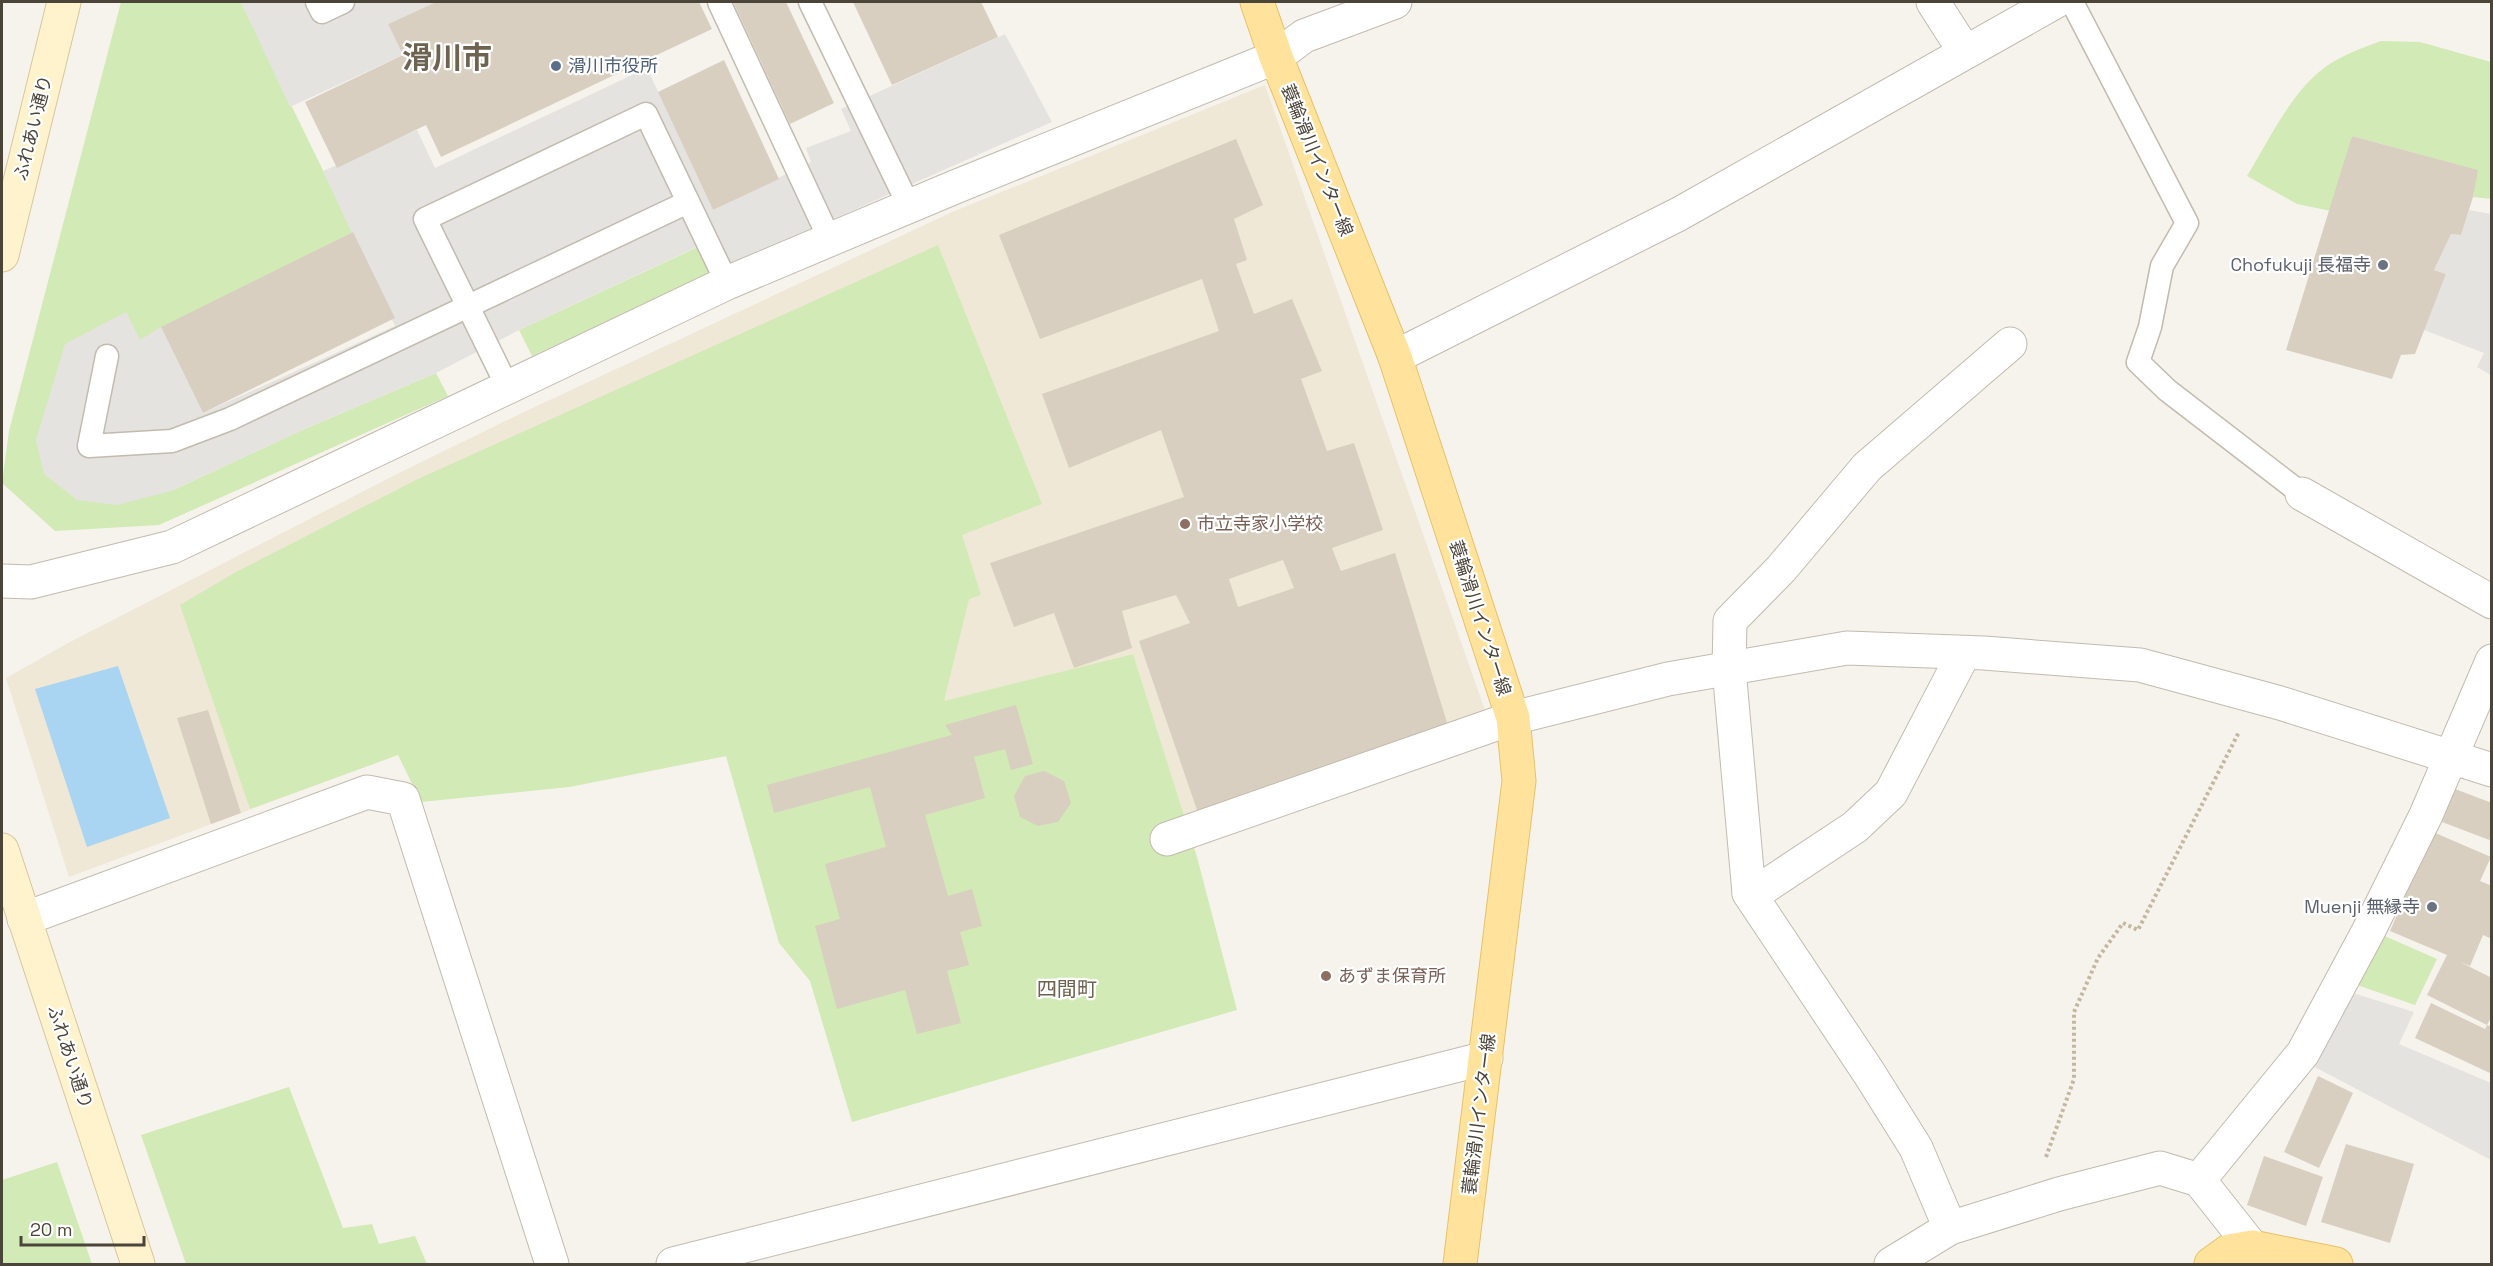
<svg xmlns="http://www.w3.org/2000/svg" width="2493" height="1266" font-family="'Space Grotesk','Noto Sans JP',sans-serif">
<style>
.education{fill:#efe8d6}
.green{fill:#d2eab5}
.parking{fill:#e5e3e0}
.water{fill:#a9d4f2}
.building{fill:#d8cfc1;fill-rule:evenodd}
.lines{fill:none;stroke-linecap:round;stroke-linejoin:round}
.lane-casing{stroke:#c2bbae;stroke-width:25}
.street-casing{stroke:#c2bbae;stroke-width:35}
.secondary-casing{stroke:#d6c79b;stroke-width:35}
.primary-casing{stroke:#e6c16a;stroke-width:35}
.path{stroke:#c4b79f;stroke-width:4;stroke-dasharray:3 3;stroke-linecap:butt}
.lane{stroke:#fff;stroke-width:22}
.street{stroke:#fff;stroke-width:33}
.secondary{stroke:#fff3cd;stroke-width:33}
.primary{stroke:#ffe39c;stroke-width:33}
.service-dot{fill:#5c6f8a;stroke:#fff;stroke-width:2}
.worship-dot{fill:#6b7280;stroke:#fff;stroke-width:2}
.education-dot{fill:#8d6e63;stroke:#fff;stroke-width:2}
.labels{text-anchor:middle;stroke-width:4.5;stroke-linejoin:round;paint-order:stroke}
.service-label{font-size:18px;fill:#4e5e75;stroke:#fff;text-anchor:start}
.street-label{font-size:18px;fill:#4b4439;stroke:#fff}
.worship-label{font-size:18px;fill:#5b616d;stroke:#fff;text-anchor:end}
.education-label{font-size:18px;fill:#785e54;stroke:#fff;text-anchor:start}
.neighbourhood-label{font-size:20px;fill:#6e6250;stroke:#fff}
.town-label{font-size:30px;font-weight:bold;fill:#6e6250;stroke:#fff}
</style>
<rect width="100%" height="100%" fill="#f6f3ec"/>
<path class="education" d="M1265,85L1486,713L1184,818L1133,654L726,756L569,787L397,755L69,877L6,678L68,643L401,472L524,412L950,213Z"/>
<g class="green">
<path d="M121,2H241L353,232L140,340L171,491L300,431L436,373L448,396L159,525L55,531L2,483L9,431Z"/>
<path d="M2381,41L2420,42L2491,62V199L2473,197L2477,170L2352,136L2331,211L2297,204L2247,176C2267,143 2289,97 2319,72C2336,57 2360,49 2381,41Z"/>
<path d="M938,245L1042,504L962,535L981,595L969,599L944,701L1133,654L1197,857L1237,1010L852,1122L810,981L779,943L726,756L569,787L421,802L398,755L250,809L180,605L236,572L418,479Z"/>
<path d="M700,246L712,273L532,356L519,330Z"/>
<path d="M2380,934L2437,959L2415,1005L2357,985Z"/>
<path d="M289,1087L343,1228L372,1224L379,1244L415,1236L427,1264H186L141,1135Z"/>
<path d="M57,1162L92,1264H2V1180Z"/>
</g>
<g class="parking">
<path d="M241,2H436L388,24L403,55L290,107Z"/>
<path d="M1005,34L1052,122L712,273L699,246L519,330L436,373L300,431L171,491L117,505L77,500L44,474L36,440L65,344L126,312L140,340L161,327L203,413L395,326L323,171L417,130L435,168L647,68L713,210L811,162L806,148L851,131L841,109Z"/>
<path d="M2469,210L2491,214V375L2477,367L2484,353L2424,330L2446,274L2434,270L2451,234L2461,235Z"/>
<path d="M2353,993L2414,1012L2399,1044L2491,1083V1160L2309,1064Z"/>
</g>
<path class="water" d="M118,666L170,818L87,847L35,689Z"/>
<g class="building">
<path d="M436,2H699L712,29L441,157L426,125L337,168L305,102L403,55L388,24Z"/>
<path d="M733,2H786L834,103L790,124Z"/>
<path d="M853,2H981L998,37L892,85Z"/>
<path d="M724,60L779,179L713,210L658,92Z"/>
<path d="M2352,136L2478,170L2473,197L2461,235L2451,234L2434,270L2446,274L2415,354L2401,355L2392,379L2286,350Z"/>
<path d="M1236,139L1263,205L1234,219L1247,260L1236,264L1254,314L1292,299L1322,371L1301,379L1327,451L1354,443L1383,530L1332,548L1341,571L1395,553L1448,726L1198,813L1139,641L1190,623L1176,595L1122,611L1132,648L1074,668L1054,613L1014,627L990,563L1184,497L1161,430L1069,468L1042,394L1219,331L1202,279L1040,339L999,235ZM1283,560L1294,588L1238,607L1229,579Z"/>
<path d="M353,232L395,318L203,413L161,327Z"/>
<path d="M1016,705L1033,764L1011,770L1005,749L974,757L985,798L925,815L948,896L972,889L982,926L960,932L969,965L947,971L961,1023L917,1034L905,990L837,1009L815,926L840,919L825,864L886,847L870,787L774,813L767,785L952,735L945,725Z"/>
<path d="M208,710L241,813L211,824L177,718Z"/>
<path d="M1044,771L1064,781L1071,803L1058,822L1038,826L1020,817L1014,796L1025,776Z"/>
<path d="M2455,789L2492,803V841L2442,822Z"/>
<path d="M2433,832L2491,857L2480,881L2492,886V939L2483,935L2470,966L2460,962L2492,978V1016L2487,1025L2427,995L2447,955L2390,931Z"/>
<path d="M2431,1003L2485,1029L2487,1025L2492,1027V1074L2415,1038Z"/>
<path d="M2318,1076L2353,1093L2319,1168L2284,1152Z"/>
<path d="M2346,1144L2414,1164L2390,1243L2321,1222Z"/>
<path d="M2264,1156L2323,1177L2306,1226L2247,1205Z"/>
</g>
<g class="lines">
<defs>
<g id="lane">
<path d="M317,2L322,12L343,2"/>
<path d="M719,2L830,240"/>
<path d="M810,2L909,206"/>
<path d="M2072,2L2187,223L2162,266L2150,327L2138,362L2167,390L2302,494"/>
<path d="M107,356L89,446L172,441L230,419L688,202"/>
<path d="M508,388L425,219L646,114L727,283"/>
</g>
<g id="street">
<path d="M1933,2L1965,52"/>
<path d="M1395,357L1679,214L2055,2"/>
<path d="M2302,494L2492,602"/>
<path d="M2,581L31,582L172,547L727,283L955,187L1276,57L1304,36L1395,2"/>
<path d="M1167,839L1513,718L1668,679L1847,648L1984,653L2140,665L2280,703L2492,770"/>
<path d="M1749,893L1729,669L1730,621L1781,569L1867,467L2010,344"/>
<path d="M24,919L367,792L403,799L552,1264"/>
<path d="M1950,1228L1916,1148L1869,1073L1749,893L1766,886L1855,827L1891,793L1964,653"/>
<path d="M2252,1247L2199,1180L2303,1053L2369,930L2426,815L2492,661"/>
<path d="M673,1264L1486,1058"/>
<path d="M1891,1264L1950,1228L2059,1194L2160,1168L2199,1180"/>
</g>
<g id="secondary">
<path d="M2,255L64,2"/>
<path d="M2,850L138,1264"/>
</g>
<g id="primary">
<path d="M1257,2L1276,57L1395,357L1513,718L1519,781L1460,1264"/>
<path d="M2211,1264L2229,1251L2252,1247L2336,1264"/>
</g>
</defs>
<use href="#lane" class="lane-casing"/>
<use href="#street" class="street-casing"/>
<use href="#secondary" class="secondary-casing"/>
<use href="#primary" class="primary-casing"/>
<path class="path" d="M2046,1157L2074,1079V1012L2098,958L2123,923L2138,930L2239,732"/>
<use href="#lane" class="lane"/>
<use href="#street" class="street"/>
<use href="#secondary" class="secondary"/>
<use href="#primary" class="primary"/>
</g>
<circle class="service-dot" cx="556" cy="66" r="6"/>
<g class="worship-dot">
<circle cx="2383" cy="265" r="6"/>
<circle cx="2432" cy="907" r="6"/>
</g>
<g class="education-dot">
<circle cx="1185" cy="524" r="6"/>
<circle cx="1326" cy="976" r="6"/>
</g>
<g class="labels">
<g class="service-label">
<text x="568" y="72">滑川市役所</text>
</g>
<g class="street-label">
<text transform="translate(33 128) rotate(-76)" y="6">ふれあい通り</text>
<text transform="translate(1317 160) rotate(68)" y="6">蓑輪滑川インター線</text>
<text transform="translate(1480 618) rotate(72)" y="6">蓑輪滑川インター線</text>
<text transform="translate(70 1057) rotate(72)" y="6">ふれあい通り</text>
<text transform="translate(1479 1114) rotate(-83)" y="6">蓑輪滑川インター線</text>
</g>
<g class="worship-label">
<text x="2371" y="271">Chofukuji 長福寺</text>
<text x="2420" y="913">Muenji 無縁寺</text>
</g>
<g class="education-label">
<text x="1197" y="530">市立寺家小学校</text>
<text x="1338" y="982">あずま保育所</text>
</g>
<g class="neighbourhood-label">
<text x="1067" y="996">四間町</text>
</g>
<g class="town-label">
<text x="447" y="68">滑川市</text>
</g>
</g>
<rect width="2493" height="1266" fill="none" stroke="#4b4439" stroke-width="6"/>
<path d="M21 1236v9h123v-9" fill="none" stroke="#4b4439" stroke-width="3"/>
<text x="30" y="1236" font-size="18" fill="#4b4439" stroke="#ffffff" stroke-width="4.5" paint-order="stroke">20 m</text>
</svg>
